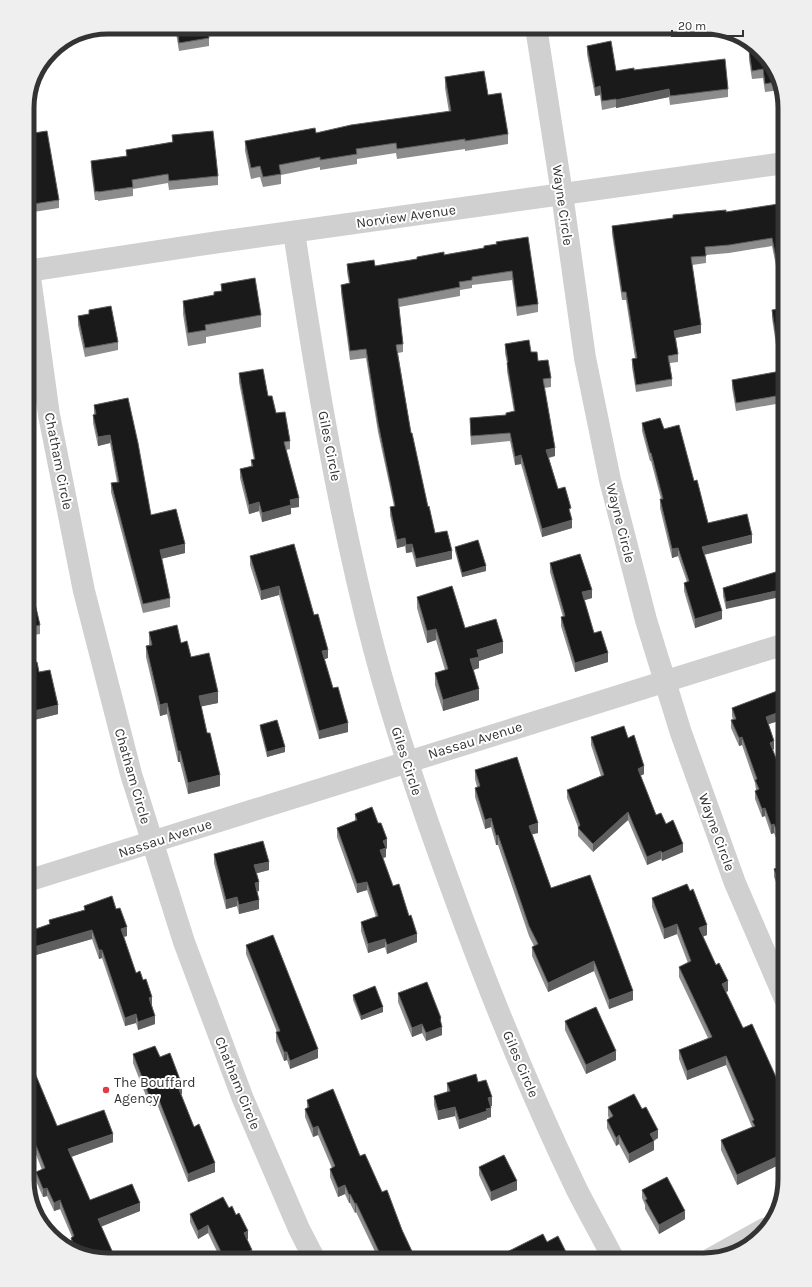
<svg xmlns="http://www.w3.org/2000/svg" width="812" height="1287" font-family="Karla,sans-serif">
<style>
.lines{fill:none;stroke-linecap:round;stroke-linejoin:round}
.minor{stroke:#d0d0d0;stroke-width:22}
.wall{fill:#8c8c8c}
.shaded-wall{fill:#5f5f5f}
.building{fill:#1a1a1a;stroke:#5f5f5f}
.poi-dot{fill:#e63946;stroke:#fff;stroke-width:1.5}
.labels{text-anchor:middle;stroke-width:4;stroke-linejoin:round;paint-order:stroke}
.street-label{font-size:14px;fill:#333;stroke:#fff}
.poi-label{font-size:14px;fill:#333;stroke:#fff;text-anchor:start}
.rim{fill:none;stroke:#333;stroke-width:5}
</style>
<rect width="100%" height="100%" fill="#fff"/>
<g class="lines">
<g class="minor">
<path d="M536,27L562,194L585,358L610,480L646,620L681,733L735,883L785,999"/>
<path d="M294,232C315,372 338,512 374,649C395,729 422,808 451,887C488,989 529,1090 576,1188C588,1212 602,1236 614,1260"/>
<path d="M29,270L49,415L84,591L131,774L184,942L243,1099L299,1229L315,1260"/>
<path d="M27,271L219,242L785,163"/>
<path d="M27,881L785,644"/>
<path d="M710,1259L764,1229"/>
</g>
</g>
<g class="wall">
<path d="M175,27H207L209,38V46L179,51Z"/>
<path d="M587,46L616,71L634,70L728,89V97L670,105L669,97L616,108V107L602,110L600,95L595,96L587,54Z"/>
<path d="M749,51L776,72L781,90L765,92L763,78L752,79L749,60Z"/>
<path d="M445,77L488,95L508,134V144L465,151V149L397,159L396,153L357,159V164L320,170V167L281,175V184L263,187L260,177L251,179L245,151V141L316,133L449,112L445,88Z"/>
<path d="M27,134L59,200V208L27,213Z"/>
<path d="M172,135L218,176V185L169,190L168,183L133,189V196L98,201V200H95L91,170V161L126,156V150L172,142Z"/>
<path d="M785,203V274L778,276L772,246L729,253L706,255V263L692,265L701,333L676,338L678,354V362L670,363L672,379V386L636,392L632,367V359L635,358L626,300H622L612,234V226L726,212Z"/>
<path d="M496,242L538,304V312L517,316L512,280L472,285V288L460,290V296L399,307L403,344V352L398,353L411,433L428,507L435,533L452,559L416,567L412,552L406,553L405,546L397,548L390,515V507L394,506L378,432L366,358L350,360L341,293V285L349,283L347,272V264L375,266L484,248L496,244Z"/>
<path d="M221,284L261,315V327L206,337V343L188,346L183,314V301L214,295V292L221,291Z"/>
<path d="M785,308V405L777,406L776,404L736,411L732,388V380L780,372L772,318V310Z"/>
<path d="M89,310L118,342V350L85,357L78,325V316L89,314Z"/>
<path d="M505,344L531,352L538,361L551,378V387L544,388L555,456L549,458L558,489L571,516L572,528L542,537L521,464L515,465L510,441L471,445L470,427V418L506,415L514,412L507,371V363L505,353Z"/>
<path d="M239,373L268,396L276,413L290,441V449L286,450L299,507L291,508V514L262,522L259,511L249,514L240,478V469L251,466V460H254L239,382Z"/>
<path d="M128,398L151,515L185,553L161,559L170,598V607L143,613L111,492V483L117,482L110,443L98,446L93,423V415L94,414V405Z"/>
<path d="M642,423L664,429L694,481L708,523L752,543L704,555L722,619L695,628L684,591V583L687,582L678,556L672,558L660,508V499H661L651,461H650L642,431Z"/>
<path d="M455,547L486,571L462,577L455,551Z"/>
<path d="M250,556L314,615L328,658L324,659L333,688L348,732L319,739L279,595L261,600L250,565Z"/>
<path d="M550,563L592,598L584,600L594,633L608,662L575,672L561,626V617H563L550,572Z"/>
<path d="M785,568L726,609L723,596V588L779,571Z"/>
<path d="M27,569L40,625V634L27,636Z"/>
<path d="M417,597L503,653L479,661V668L473,670L479,700L443,711L435,685V673L445,670L436,640L427,643L417,608Z"/>
<path d="M149,632L181,643L191,657L218,703L201,706L220,786L188,794L180,762H178L167,714L160,716L146,657V646L149,645Z"/>
<path d="M27,664L58,714L30,721L27,707Z"/>
<path d="M785,688V719L768,724L774,749L773,750L785,781V899L783,900L774,877V869L780,866V863L782,862V859L784,858L774,833L771,834L765,816L762,817L755,799V791L756,790L755,783L742,745L739,746L731,728V720H733L732,716V708Z"/>
<path d="M260,725L285,752L267,757L260,729Z"/>
<path d="M591,737L628,738L644,774L640,776L656,815L666,824L683,852L662,861L661,859L647,865L628,820L593,852L578,836V827L567,798V790L601,776L591,745Z"/>
<path d="M475,770L538,833L532,834L551,888L633,1000L609,1009L594,971L548,992L532,956V947L534,946L529,936L498,845H496L491,827L485,829L475,797V788L477,787L475,779Z"/>
<path d="M355,814L387,848L386,849V857L382,858L393,886L417,942L387,954L385,947L368,953L361,931V922L376,917L367,890L357,893L337,837V828L355,821Z"/>
<path d="M214,854L269,870L257,873L259,891H257L259,909L239,914L237,906L226,909L214,863Z"/>
<path d="M652,898L707,935L702,937L728,991L726,992L743,1028L785,1097V1162L737,1185L721,1150V1140L752,1127L726,1065L687,1080L679,1059V1050L708,1038L679,977V967L688,963L677,934L664,939L652,907Z"/>
<path d="M84,906L116,909L127,936L124,937L136,973L143,980L152,1005L155,1024L138,1030L136,1023L125,1026L102,958L99,959L92,939L29,957V964L27,932L49,924V920L84,910Z"/>
<path d="M246,945L318,1058L290,1069L287,1060L284,1061L276,1041V1032H277L246,954Z"/>
<path d="M398,993L441,1022L442,1035L426,1041L422,1033L412,1037L398,1002Z"/>
<path d="M353,995L383,1012L361,1020L353,1000Z"/>
<path d="M565,1021L616,1060L586,1074L565,1030Z"/>
<path d="M27,1054L57,1126L113,1142L71,1157L90,1200L140,1211L101,1226L103,1260L72,1249L71,1246V1238L72,1237L60,1209L54,1211L47,1196L43,1197L36,1181V1172L42,1170L29,1136L27,1137Z"/>
<path d="M133,1054L160,1057L182,1094H181L194,1127L215,1172L188,1182L157,1104L150,1106L133,1063Z"/>
<path d="M478,1082L492,1106H490L491,1117L487,1118V1119L459,1129L455,1116L438,1120L434,1105V1096L447,1092V1083Z"/>
<path d="M307,1100L360,1156L382,1192L402,1230L416,1260H379L356,1212L355,1213L350,1203H349L345,1194L338,1197L330,1177V1169L332,1168L318,1135L313,1137L305,1117V1109L307,1108Z"/>
<path d="M608,1107L658,1138L654,1141V1150L629,1163L619,1144L616,1146L607,1128V1120L609,1118L608,1116Z"/>
<path d="M479,1167L517,1190L491,1201L479,1175Z"/>
<path d="M642,1190L685,1219L659,1234L645,1209V1205L642,1198Z"/>
<path d="M229,1208L248,1239H247L252,1260H221L208,1233L198,1239L190,1222V1214Z"/>
</g>
<g class="shaded-wall">
<path d="M600,86V95L595,96V88Z"/>
<path d="M669,89V97L616,108V100Z"/>
<path d="M701,325V333L674,338V331Z"/>
<path d="M110,435V443L98,446V437Z"/>
<path d="M555,448V456L546,458V450Z"/>
<path d="M521,455V464L515,465V457Z"/>
<path d="M299,498V507L291,508V514L262,522V513L290,500Z"/>
<path d="M259,502V511L249,514V505Z"/>
<path d="M572,520V528L542,537V529Z"/>
<path d="M752,535V543L702,555V547Z"/>
<path d="M405,538V546L397,548V540Z"/>
<path d="M185,544V553L160,559V550Z"/>
<path d="M412,544V552L406,553V545Z"/>
<path d="M678,548V556L672,558V549Z"/>
<path d="M452,551V559L416,567V559Z"/>
<path d="M486,566V571L462,577V573Z"/>
<path d="M279,586V595L261,600V591Z"/>
<path d="M785,589V596L726,609V602Z"/>
<path d="M592,590V598L582,601V592Z"/>
<path d="M722,611V619L695,628V619Z"/>
<path d="M436,629V640L427,643V631Z"/>
<path d="M503,642V653L479,661V668L470,671V659L477,650Z"/>
<path d="M328,650V658L322,660V651Z"/>
<path d="M608,653V662L575,672V663Z"/>
<path d="M479,689V700L443,711V700Z"/>
<path d="M218,692V703L199,707V696Z"/>
<path d="M167,703V714L160,716V705Z"/>
<path d="M58,705V714L30,721V712Z"/>
<path d="M785,710V719L766,725V717Z"/>
<path d="M348,723V732L319,739V731Z"/>
<path d="M742,737V745L739,746V738Z"/>
<path d="M774,741V749L770,751V743Z"/>
<path d="M285,747V752L267,757V752Z"/>
<rect x="178" y="751" width="2" height="11"/>
<path d="M644,766V774L638,777V769Z"/>
<path d="M220,775V786L188,794V783Z"/>
<path d="M765,808V816L762,817V809Z"/>
<path d="M628,812V820L593,852V844Z"/>
<path d="M491,818V827L485,829V820Z"/>
<path d="M538,823V833L529,835V826Z"/>
<path d="M774,824V833L771,834V825Z"/>
<path d="M498,835V845H496V836Z"/>
<path d="M387,839V848L386,849V857L380,859V850L383,841Z"/>
<path d="M683,844V852L662,861V853Z"/>
<path d="M661,851V859L647,865V857Z"/>
<path d="M269,862V870L254,874V865Z"/>
<path d="M259,882V891L255,892V883Z"/>
<path d="M367,882V890L357,893V884Z"/>
<path d="M785,890V899L783,900V891Z"/>
<path d="M237,897V906L226,909V900Z"/>
<path d="M259,900V909L239,914V905Z"/>
<path d="M677,924V934L664,939V929Z"/>
<path d="M707,925V935L699,938V928Z"/>
<path d="M127,927V936L121,937V929Z"/>
<path d="M92,930V939L29,957V964L27,965V949Z"/>
<path d="M417,934V942L387,954V945Z"/>
<path d="M385,939V947L368,953V944Z"/>
<path d="M99,950H102V958L99,959Z"/>
<path d="M594,961V971L548,992V983Z"/>
<path d="M728,981V991L722,994V984Z"/>
<path d="M633,991V1000L609,1009V1000Z"/>
<path d="M152,997V1005L149,1006V998Z"/>
<path d="M383,1007V1012L361,1020V1016Z"/>
<path d="M136,1014V1023L125,1026V1018Z"/>
<path d="M155,1016V1024L138,1030V1022Z"/>
<path d="M441,1018V1027H442V1035L426,1041V1033Z"/>
<path d="M422,1024V1033L412,1037V1028Z"/>
<path d="M31,1044V1052L27,1054V1045Z"/>
<path d="M318,1049V1058L290,1069V1061Z"/>
<path d="M616,1051V1060L586,1074V1065Z"/>
<path d="M284,1052H287V1060L284,1061Z"/>
<path d="M726,1056V1065L687,1080V1071Z"/>
<path d="M182,1085V1094L178,1095V1087Z"/>
<path d="M157,1095V1104L150,1106V1098Z"/>
<path d="M492,1097V1106L488,1107V1098Z"/>
<path d="M455,1107V1116L438,1120V1111Z"/>
<path d="M491,1108V1117L487,1118V1119L459,1129V1120Z"/>
<path d="M318,1126V1135L313,1137V1128Z"/>
<path d="M27,1128H29V1136L27,1137Z"/>
<path d="M658,1130V1138L650,1142V1134Z"/>
<path d="M113,1134V1142L68,1158V1149Z"/>
<path d="M619,1135V1144L616,1146V1138Z"/>
<path d="M654,1141V1150L629,1163V1154Z"/>
<path d="M785,1153V1162L737,1185V1175Z"/>
<path d="M215,1163V1172L188,1182V1174Z"/>
<path d="M517,1181V1190L491,1201V1192Z"/>
<path d="M345,1185V1194L338,1197V1188Z"/>
<path d="M47,1188V1196L43,1197V1189Z"/>
<path d="M350,1194V1203H349V1195Z"/>
<path d="M60,1200V1209L54,1211V1203Z"/>
<path d="M140,1203V1211L98,1228V1219Z"/>
<path d="M356,1203V1212L355,1213V1204Z"/>
<path d="M685,1211V1219L659,1234V1225Z"/>
<path d="M208,1225V1233L198,1239V1231Z"/>
<path d="M248,1231V1239L244,1241V1233Z"/>
<path d="M252,1250V1259L250,1260L248,1252Z"/>
<path d="M567,1254V1260H562V1257Z"/>
</g>
<g class="building">
<path d="M177,27H207L209,38L179,43Z"/>
<path d="M611,41L616,71L634,68V70L725,59L728,89L670,96L669,89L616,100V99L602,101L600,86L595,88L587,46Z"/>
<path d="M757,50L776,72L779,81L765,84L763,69L752,71L749,51Z"/>
<path d="M484,71L488,95L501,93L508,134L465,141V139L397,149L396,143L356,149L357,154L320,160V157L279,165L281,174L263,177L260,166L251,168L245,141L315,128L316,133L351,125L451,111L445,77Z"/>
<path d="M47,131L59,200L27,205V134Z"/>
<path d="M213,131L218,176L169,181L168,174L132,180L133,187L98,192V191L95,192L91,161L127,156L126,150L173,142L172,135Z"/>
<path d="M785,203V267L778,268L772,238L729,245L705,247L706,256L691,257L701,325L674,331L678,354L668,356L672,379L636,385L632,359L637,358L626,292H622L612,226L673,218V215L726,210V212Z"/>
<path d="M528,237L538,304L517,307L512,271L472,277V280L459,282L460,287L398,299L403,344L396,345L411,433H412L428,507L429,506L435,533L447,531L452,551L416,559L412,544L406,545L405,538L397,540L390,507L395,506L378,423L366,349L350,351L341,285L350,283L347,264L374,260L375,266L417,259V257L444,252V255L484,248V246L497,244L496,242Z"/>
<path d="M255,278L261,315L205,325L206,330L188,333L183,301L214,295V292L222,291L221,284Z"/>
<path d="M111,306L118,342L85,348L78,316L89,314V310Z"/>
<path d="M785,308V397L777,398L776,396L736,403L732,380L781,371L772,310Z"/>
<path d="M529,340L531,352H537L538,361L548,360L551,378L543,379L555,448L546,450L558,489L565,487L571,508L569,509L572,520L542,529L521,455L515,457L510,433L471,436L470,418L506,415V413L515,411L507,363L508,362L505,344Z"/>
<path d="M263,369L268,396H272L276,413L285,412L290,441L284,442L299,498L290,500L291,505L262,513L259,502L249,505L240,469L253,466L251,460L255,459L239,373Z"/>
<path d="M128,398L138,443L151,515L176,509L185,544L160,550L170,598L143,604L111,483L119,482L110,435L98,437L93,415L96,414L94,405Z"/>
<path d="M660,418L664,429L679,425L694,481L697,480L708,523L747,514L752,535L702,547L722,611L695,619L684,583L689,581L678,548L672,549L660,499H663L651,453H650L642,423Z"/>
<path d="M478,540L486,566L462,573L455,547Z"/>
<path d="M294,544L314,615L318,614L321,625L328,650L322,651L333,688L338,687L348,723L319,731L279,586L261,591L250,556Z"/>
<path d="M580,554L592,590L582,592L594,633L601,631L608,653L575,663L561,617L565,616L550,563Z"/>
<path d="M785,568V589L726,602L723,588L779,571V570Z"/>
<path d="M27,569L40,625L27,628Z"/>
<path d="M452,586L465,628L496,619L503,642L477,650L479,657L470,659L479,689L443,700L435,673L448,669L436,629L427,631L417,597Z"/>
<path d="M177,625L181,643L187,641L191,657L209,653L218,692L199,696L207,733H210L220,775L188,783L180,751H178L167,703L160,705L146,646L152,645L149,632Z"/>
<path d="M37,662L39,672L50,670L58,705L30,712L27,698V664Z"/>
<path d="M785,688V710L766,717L774,741L770,743L785,781V852L774,824L771,825L765,808L762,809L755,791L759,789L755,780L757,779L742,737L739,738L731,720L736,719L732,708Z"/>
<path d="M277,720L285,747L267,752L260,725Z"/>
<path d="M624,726L628,738L634,735L644,766L638,769L656,815L661,813L666,824L673,820L683,844L662,853L661,851L647,857L628,812L593,844L578,828L580,825L567,790L604,775L591,737Z"/>
<path d="M517,757L538,823L529,826L551,888L590,875L633,991L609,1000L594,961L548,983L532,947L538,944L529,926L498,835L496,836L491,818L485,820L475,788L480,786L475,770Z"/>
<path d="M372,807L378,823H381L387,839L383,841L386,848L380,850L393,886L399,884L409,916L411,915L417,934L387,945L385,939L368,944L361,922L378,916L367,882L357,884L337,828L357,820L355,814Z"/>
<path d="M263,841L269,862L254,865L259,882L255,883L259,900L239,905L237,897L226,900L214,854Z"/>
<path d="M785,858V890L783,891L774,869L782,866L780,863L783,862L782,859Z"/>
<path d="M687,884L690,891L693,889L707,925L699,928L716,965L719,963L728,981L722,984L743,1028L752,1024L785,1097V1153L737,1175L721,1140L755,1126L752,1121L754,1120L726,1056L687,1071L679,1050L712,1037L679,967L691,961L677,924L664,929L652,898Z"/>
<path d="M112,896L116,909L120,908L127,927L121,929L136,973L140,971L143,980L146,979L152,997L149,998L155,1016L138,1022L136,1014L125,1018L102,950H99L92,930L27,949L29,956H27V932L50,924L49,920L85,910L84,906Z"/>
<path d="M273,935L318,1049L290,1061L287,1052H284L276,1032L280,1031L246,945Z"/>
<path d="M427,982L441,1018L440,1019L442,1027L426,1033L422,1024L412,1028L398,993Z"/>
<path d="M375,986L383,1007L361,1016L353,995Z"/>
<path d="M596,1007L616,1051L586,1065L565,1021Z"/>
<path d="M27,1033L31,1044L27,1045Z"/>
<path d="M155,1046L160,1057L170,1053L182,1085L178,1087L194,1127L199,1124L215,1163L188,1174L157,1095L150,1098L133,1054Z"/>
<path d="M27,1054L57,1126L104,1110L113,1134L68,1149L90,1200L132,1184L140,1203L98,1219L116,1260H103L76,1251L71,1238L74,1236L60,1200L54,1203L47,1188L43,1189L36,1172L45,1168L29,1128H27Z"/>
<path d="M476,1074L478,1082L486,1080L492,1097L488,1098L491,1108L486,1109L487,1111L459,1120L455,1107L438,1111L434,1096L450,1091L447,1083Z"/>
<path d="M333,1089L360,1156L365,1154L382,1192L387,1190L402,1230L416,1260H383L356,1203L355,1204L350,1194L349,1195L345,1185L338,1188L330,1169L335,1166L318,1126L313,1128L305,1109L309,1107L307,1100Z"/>
<path d="M634,1094L642,1109L646,1107L658,1130L650,1134L654,1141L629,1154L619,1135L616,1138L607,1120L613,1116L608,1107Z"/>
<path d="M504,1155L517,1181L491,1192L479,1167Z"/>
<path d="M667,1177L685,1211L659,1225L645,1200L647,1199L642,1190Z"/>
<path d="M223,1197L229,1208L232,1206L236,1215L239,1213L248,1231L244,1233L252,1250L248,1252L252,1260H225L208,1225L198,1231L190,1214Z"/>
<path d="M543,1234L547,1242L558,1236L567,1254L562,1257L563,1260H491Z"/>
</g>
<circle class="poi-dot" cx="106" cy="1090" r="4"/>
<g class="labels">
<g class="street-label">
<text transform="translate(563 205) rotate(82)" y="5">Wayne Circle</text>
<text transform="translate(406 216) rotate(-8)" y="5">Norview Avenue</text>
<text transform="translate(330 446) rotate(79)" y="5">Giles Circle</text>
<text transform="translate(59 461) rotate(79)" y="5">Chatham Circle</text>
<text transform="translate(621 523) rotate(76)" y="5">Wayne Circle</text>
<text transform="translate(475 740) rotate(-17)" y="5">Nassau Avenue</text>
<text transform="translate(407 761) rotate(72)" y="5">Giles Circle</text>
<text transform="translate(133 776) rotate(74)" y="5">Chatham Circle</text>
<text transform="translate(717 832) rotate(70)" y="5">Wayne Circle</text>
<text transform="translate(165 838) rotate(-18)" y="5">Nassau Avenue</text>
<text transform="translate(521 1064) rotate(67)" y="5">Giles Circle</text>
<text transform="translate(238 1083) rotate(68)" y="5">Chatham Circle</text>
</g>
<g class="poi-label">
<text x="114" y="1087">The Bouffard<tspan x="114" dy="16">Agency</tspan></text>
</g>
</g>
<path d="M0 0H812V1287H0ZM108 34H704A74 74 0 0 1 778 108V1179A74 74 0 0 1 704 1253H108A74 74 0 0 1 34 1179V108A74 74 0 0 1 108 34Z" fill="#efefef" fill-rule="evenodd"/>
<path class="rim" d="M108 34H704A74 74 0 0 1 778 108V1179A74 74 0 0 1 704 1253H108A74 74 0 0 1 34 1179V108A74 74 0 0 1 108 34Z"/>
<path d="M672 30v6h71v-6" fill="none" stroke="#333333" stroke-width="2"/>
<text x="678" y="30" font-size="12" fill="#333333" stroke="#ffffff" stroke-width="3" paint-order="stroke">20 m</text>
</svg>
